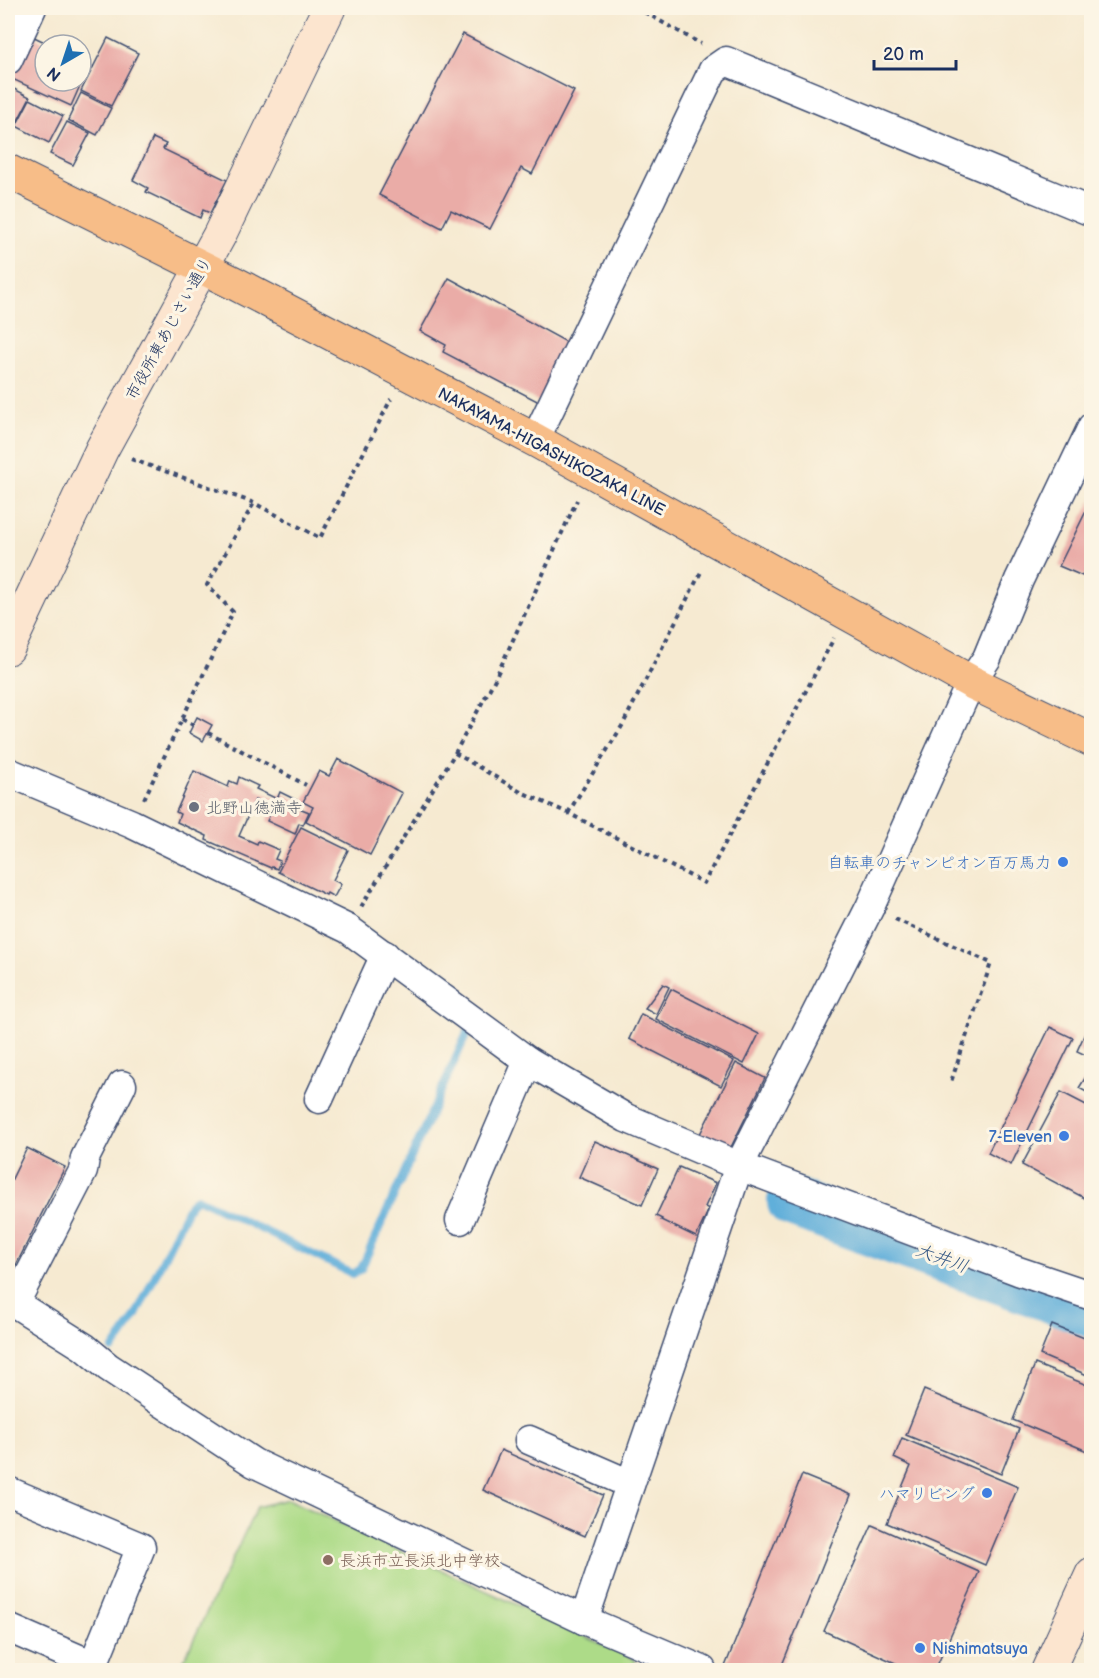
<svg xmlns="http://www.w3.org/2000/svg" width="1099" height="1678" font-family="'Balsamiq Sans','Klee One',sans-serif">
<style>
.green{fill:#addb88;stroke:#648573;stroke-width:1.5}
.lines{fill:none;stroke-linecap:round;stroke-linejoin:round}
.stream{stroke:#60afda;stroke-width:8}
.river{stroke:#60afda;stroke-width:50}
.building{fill:#eaaca7}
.street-casing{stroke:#3c4b6f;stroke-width:31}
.secondary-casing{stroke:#3c4b6f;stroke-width:35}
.primary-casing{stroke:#3c4b6f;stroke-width:35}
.path{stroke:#3c4b6f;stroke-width:4;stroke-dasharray:4.5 4.5;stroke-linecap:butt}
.street{stroke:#fff;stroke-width:28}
.secondary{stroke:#fce5cf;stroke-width:33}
.primary{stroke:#f7bd88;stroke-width:33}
.worship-dot{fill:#6b7280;stroke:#fcf5e5;stroke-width:2}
.shop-dot{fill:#3f7fe0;stroke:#fcf5e5;stroke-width:2}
.education-dot{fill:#8d6e63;stroke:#fcf5e5;stroke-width:2}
.labels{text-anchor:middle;stroke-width:6;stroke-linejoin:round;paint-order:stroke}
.street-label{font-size:16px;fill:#1b2f5e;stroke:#fcf5e5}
.worship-label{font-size:16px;fill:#5b616d;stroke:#fcf5e5;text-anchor:start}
.shop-label{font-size:16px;fill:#366cbe;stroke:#fcf5e5;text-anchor:end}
.education-label{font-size:16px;fill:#785e54;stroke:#fcf5e5;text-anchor:start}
.water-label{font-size:18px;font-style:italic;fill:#305583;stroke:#fcf5e5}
</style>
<rect width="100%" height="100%" fill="#fcf5e5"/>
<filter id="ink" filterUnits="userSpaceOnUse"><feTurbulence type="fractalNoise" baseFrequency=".0167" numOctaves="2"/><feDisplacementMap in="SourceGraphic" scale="12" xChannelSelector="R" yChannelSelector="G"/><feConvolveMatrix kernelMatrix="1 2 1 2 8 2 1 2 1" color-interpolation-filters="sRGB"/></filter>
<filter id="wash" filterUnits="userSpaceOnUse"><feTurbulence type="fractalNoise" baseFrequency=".008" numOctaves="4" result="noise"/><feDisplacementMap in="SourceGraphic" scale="24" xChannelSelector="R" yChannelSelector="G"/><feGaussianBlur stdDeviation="1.35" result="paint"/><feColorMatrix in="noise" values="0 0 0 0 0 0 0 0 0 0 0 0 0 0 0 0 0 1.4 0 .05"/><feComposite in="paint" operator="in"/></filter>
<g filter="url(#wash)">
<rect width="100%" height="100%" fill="#f6ead1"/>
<path class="green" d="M288,1499L636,1660L632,1670H179L257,1507Z"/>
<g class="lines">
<path class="stream" d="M113,1349L135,1317L190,1204L197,1198L353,1274L361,1269L468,1031"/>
<path class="river" d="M792,1202L1092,1313"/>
</g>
<g id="blocks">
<g class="building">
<path d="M463,34L574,91L532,174L521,168L490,229L451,210L442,228L379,195Z"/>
<path d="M30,35L51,45H45V81H81V59L90,63L71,106L10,78Z"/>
<path d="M108,38L138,53L111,106L81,91Z"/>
<path d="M8,86L30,97L13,130L8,127Z"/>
<path d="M81,93L111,108L97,135L68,120Z"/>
<path d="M30,99L63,116L49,143L16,126Z"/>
<path d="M67,122L90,133L73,165L50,154Z"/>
<path d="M153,138L166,144L163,149L227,180L210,213L203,210L200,218L146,192L148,188L133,180Z"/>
<path d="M449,278L570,344L539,402L443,352L446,345L420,331Z"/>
<path d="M1092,499V580L1059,566Z"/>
<path d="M197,717L212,725L203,741L189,733Z"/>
<path d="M338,759L402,793L370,855L306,821L313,807L303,802L319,771L329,776Z"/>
<path d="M194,771L228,787L230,781L237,784L239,777L258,786L256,789L277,799L280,792L296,800L294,806L309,812L303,825L299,823L295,834L267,821L273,808L255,800L239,836L257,844L258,841L279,850L275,859L280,861L277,869L272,867L271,868L206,840L207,836L177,822L180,814L176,812Z"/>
<path d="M301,827L348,850L333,880L341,884L334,897L327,893L326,895L278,872Z"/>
<path d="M663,984L669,987L656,1014L645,1008Z"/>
<path d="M671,989L759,1034L744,1064L656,1019Z"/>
<path d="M641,1014L734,1061L721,1086L629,1039Z"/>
<path d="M1092,1018V1058L1077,1051Z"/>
<path d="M1050,1027L1073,1038L1011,1165L988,1153Z"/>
<path d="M736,1063L765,1078L730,1149L700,1134Z"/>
<path d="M1092,1067V1095L1079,1088Z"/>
<path d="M1061,1092L1092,1108V1202L1022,1165Z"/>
<path d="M595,1141L658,1169L642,1205L579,1177Z"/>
<path d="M27,1148L65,1167L10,1277L8,1276V1187Z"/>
<path d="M679,1167L716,1183L705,1207L709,1209L696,1237L661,1220L662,1219L656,1216Z"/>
<path d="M1052,1325L1092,1341V1377L1040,1355Z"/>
<path d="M1035,1364L1092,1387V1453L1013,1420Z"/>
<path d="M924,1390L1019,1429L1001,1474L906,1435Z"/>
<path d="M902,1438L1018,1487L985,1565L887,1523L911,1466L894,1458Z"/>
<path d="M501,1450L603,1495L585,1536L483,1490Z"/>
<path d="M802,1475L851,1495L780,1670H727L724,1669Z"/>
<path d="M872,1525L979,1572L935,1670H911L824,1631Z"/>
</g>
</g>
</g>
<g filter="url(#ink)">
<use href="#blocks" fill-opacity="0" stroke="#3c4b6f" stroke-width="1.5"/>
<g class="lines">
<defs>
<g id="street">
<path d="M8,60L32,8"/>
<path d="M535,440L713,70L726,61L1092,212"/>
<path d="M8,772L132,824L348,929L528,1061L626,1118L739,1166L1018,1271L1092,1296"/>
<path d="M319,1099L385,955"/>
<path d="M460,1220L528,1061"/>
<path d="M8,1299L84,1347L108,1367L254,1463L584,1620"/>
<path d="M15,1303L83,1171L85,1158L122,1085"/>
<path d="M529,1440L630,1484"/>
<path d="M8,1491L141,1547L93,1665L8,1628"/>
<path d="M702,1670L584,1620L739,1166L870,907L960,706L971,682L987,658L1019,580L1092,427"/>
</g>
<g id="secondary">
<path d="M8,648L102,449L219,236L329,8"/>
<path d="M1048,1670L1092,1574"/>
</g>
<path id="primary" d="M8,171L236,284L535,440L971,682L1092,740"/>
</defs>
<use href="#street" class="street-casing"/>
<use href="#secondary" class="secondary-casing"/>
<use href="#primary" class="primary-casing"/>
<g class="path">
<path d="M637,8L701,44"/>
<path d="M131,459L254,503L320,538L391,399"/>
<path d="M182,719L193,725"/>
<path d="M208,733L306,785"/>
<path d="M455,753L519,791L568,813L704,883L834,638"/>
<path d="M144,799L233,612L207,585L254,503"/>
<path d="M568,813L622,726L702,570"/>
<path d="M361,907L455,753L495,679L577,500"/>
<path d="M895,919L991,963L951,1082"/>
</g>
<use href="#street" class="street"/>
<use href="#secondary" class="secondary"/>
<use href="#primary" class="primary"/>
</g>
</g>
<circle class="worship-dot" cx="194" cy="807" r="6"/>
<g class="shop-dot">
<circle cx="1063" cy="862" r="6"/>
<circle cx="1064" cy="1136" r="6"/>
<circle cx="987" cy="1493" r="6"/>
<circle cx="920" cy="1648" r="6"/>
</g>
<circle class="education-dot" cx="328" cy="1560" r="6"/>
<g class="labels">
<g class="street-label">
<text transform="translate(168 328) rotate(-61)" y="6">市役所東あじさい通り</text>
<text transform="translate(552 451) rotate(28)" y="6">NAKAYAMA-HIGASHIKOZAKA LINE</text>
</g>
<g class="worship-label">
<text x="206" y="813">北野山徳満寺</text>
</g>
<g class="shop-label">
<text x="1051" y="868">自転車のチャンピオン百万馬力</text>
<text x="1052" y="1142">7-Eleven</text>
<text x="975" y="1499">ハマリビング</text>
<text x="932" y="1654" text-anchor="start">Nishimatsuya</text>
</g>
<g class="education-label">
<text x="340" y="1566">長浜市立長浜北中学校</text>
</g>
<g class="water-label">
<text transform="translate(942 1258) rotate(20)" y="6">大井川</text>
</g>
</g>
<rect width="1099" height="1678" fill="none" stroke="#fcf5e5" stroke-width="30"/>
<g transform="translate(63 63) rotate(219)"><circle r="28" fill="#fcf5e5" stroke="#a2a6af" stroke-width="1.5"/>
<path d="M0-4.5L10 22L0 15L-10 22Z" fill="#1f6fb2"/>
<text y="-9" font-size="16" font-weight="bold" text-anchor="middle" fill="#1b2f5e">N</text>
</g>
<path d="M874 60v9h82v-9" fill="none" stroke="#1b2f5e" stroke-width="3"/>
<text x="883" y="60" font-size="18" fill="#1b2f5e" stroke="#fcf5e5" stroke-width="4.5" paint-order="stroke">20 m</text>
</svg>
